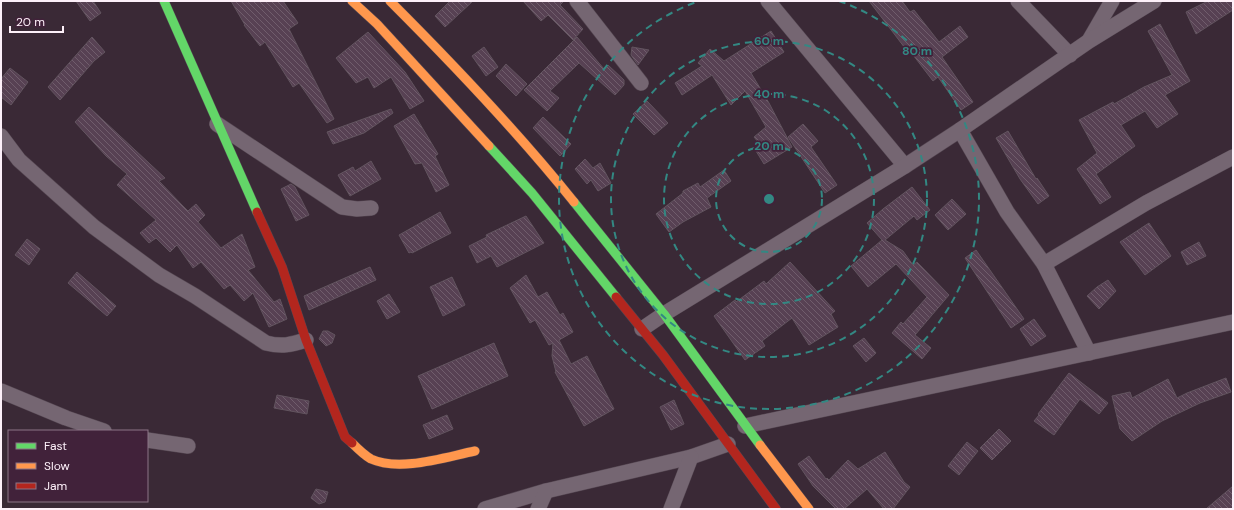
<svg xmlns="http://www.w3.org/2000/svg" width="1234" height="510" font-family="'DM Sans',sans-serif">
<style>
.building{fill:url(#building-back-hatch);stroke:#62545f}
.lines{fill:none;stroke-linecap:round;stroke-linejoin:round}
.street-casing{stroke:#544651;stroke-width:16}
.fast-casing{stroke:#544651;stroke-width:10}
.slow-casing{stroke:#544651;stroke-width:10}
.jam-casing{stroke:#544651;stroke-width:10}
.street{stroke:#756672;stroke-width:15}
.fast{stroke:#63d668;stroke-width:9}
.slow{stroke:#ff974d;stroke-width:9}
.jam{stroke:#b3261e;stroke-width:9}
.ring{fill:none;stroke:#338883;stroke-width:2;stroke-dasharray:7 5}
.centre{fill:#338883;stroke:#41223a;stroke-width:2}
.ring-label{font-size:12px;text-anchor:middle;font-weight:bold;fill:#338883;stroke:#41223a;stroke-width:3.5;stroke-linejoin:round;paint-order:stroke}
</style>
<defs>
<pattern id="building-back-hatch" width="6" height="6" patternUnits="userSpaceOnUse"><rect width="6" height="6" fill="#574153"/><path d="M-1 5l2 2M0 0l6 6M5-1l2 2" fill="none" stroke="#705d6c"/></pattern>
</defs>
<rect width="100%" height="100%" fill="#3a2936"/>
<g class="building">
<path d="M76,1H93L101,13L90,21Z"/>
<path d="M231,1H283L298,23L289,29L334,119L327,123L299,83L293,87L265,42L260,46L244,25H245Z"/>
<path d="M450,1H473L445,27L435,16Z"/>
<path d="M523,1H564L560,5L583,29L573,40L548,15L541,21Z"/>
<path d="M869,1H902L910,12L914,10L939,42L960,26L968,37L942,57L973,102L961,110L938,77L933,81L910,51L908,52Z"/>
<path d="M1208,1H1233V10L1196,34L1186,12Z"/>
<path d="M1160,24L1190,81L1165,95L1178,114L1157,128L1145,111L1121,125L1135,146L1096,174L1111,197L1100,204L1077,169L1097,153L1079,120L1113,102L1114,104L1144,87L1172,75L1148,31Z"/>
<path d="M771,31L784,52L751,73L769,103L792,147L764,164L756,151L763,148L754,137L766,127L745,91L731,105L712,75L682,95L675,83L702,66L698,63L710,49L724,61Z"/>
<path d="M368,32L405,72L424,101L410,109L391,77L374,88L368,77L356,83L336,58Z"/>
<path d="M92,37L105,52L94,61L60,100L48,87Z"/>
<path d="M577,37L604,69L608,65L624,80V85L615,95L579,63L550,91L559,98L547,111L524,90Z"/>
<path d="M484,47L498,67L486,76L472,56Z"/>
<path d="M632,47L649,50L638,65L631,55Z"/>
<path d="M506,64L527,84L516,96L496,76Z"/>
<path d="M10,68L28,82L11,105L1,97V79Z"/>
<path d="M647,101L668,123L654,135L633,114Z"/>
<path d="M89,107L165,178L159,181L182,205L188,211L196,204L205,215L198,222L221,248L242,234L255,267L248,270L274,302L280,299L287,319L269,327L253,293L244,301L230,285L224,289L201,262L193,268L177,245L170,252L156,238L149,243L140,233L156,220L117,185L127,174L106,156L75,122Z"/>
<path d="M391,109L393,113L364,133L333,144L327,132Z"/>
<path d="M414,114L438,154L435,156L449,185L436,192L422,163L415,164L394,126Z"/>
<path d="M543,117L571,144L560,156L533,128Z"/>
<path d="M803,124L818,141L811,147L837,185L825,193L788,137Z"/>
<path d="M1008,131L1036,179L1037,178L1049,196L1038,204L1020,179L996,138Z"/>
<path d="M585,159L593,168L600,163L611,183L598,191L591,180L587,184L575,169Z"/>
<path d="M371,161L381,179L350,196L338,175L353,167L355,171Z"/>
<path d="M724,170L731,181L707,198L711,207L683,222L669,232L656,214L683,193V191L698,183L700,187Z"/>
<path d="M291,184L295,187L309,215L296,221L281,189Z"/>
<path d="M912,187L930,210L917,220L914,216L885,240L903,251L913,265L917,262L949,295L915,335L931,348L922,359L892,333L901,322L903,324L927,297L896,264L868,287L851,266L882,240L867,223L883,209Z"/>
<path d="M952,199L966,214L948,230L935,215Z"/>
<path d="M440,212L451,233L412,253L411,252L409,253L399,235Z"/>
<path d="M526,216L544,243L497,267L491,256L477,263L469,246L487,237L486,235Z"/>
<path d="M1149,223L1171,256L1145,275L1120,242Z"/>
<path d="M27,239L40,249L29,265L15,255Z"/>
<path d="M1199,242L1206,256L1187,265L1181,252Z"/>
<path d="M976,250L1024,319L1011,328L965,258Z"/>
<path d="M790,262L835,311L831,314L838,327L809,345L792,318L762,341L765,346L745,360L714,316L735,300L736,302L764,281L766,284Z"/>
<path d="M370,267L376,280L309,310L304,296Z"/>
<path d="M77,272L116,306L107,316L68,283Z"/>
<path d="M526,275L538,297L547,292L560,315L563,313L573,332L559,340L571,364L587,356L614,409L584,426L555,372H556L552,356L553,343L549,345L535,320L530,323L510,288Z"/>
<path d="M452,277L465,305L443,316L430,287Z"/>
<path d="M1108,280L1116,291L1099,309L1087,296L1097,287Z"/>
<path d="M389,294L400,312L387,319L377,301Z"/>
<path d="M1034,319L1046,336L1031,346L1020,329Z"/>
<path d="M323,331H328L335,335L332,343L326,346L319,339Z"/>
<path d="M864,338L876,353L866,362L853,346Z"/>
<path d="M494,343L508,376L432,409L418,376Z"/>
<path d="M1069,373L1108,403L1099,414L1080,399L1054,435L1034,421L1039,415L1038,414Z"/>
<path d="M1226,378L1231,392L1200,403L1162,421L1132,441L1120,429L1112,396L1130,392L1132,398L1168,379L1177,398L1187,393Z"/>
<path d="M277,395L309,401L307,414L274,408Z"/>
<path d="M674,400L684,424L671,430L660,407Z"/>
<path d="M447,415L453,429L429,439L423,425Z"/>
<path d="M999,429L1011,441L992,460L980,448Z"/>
<path d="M967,442L978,451L959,475L948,466Z"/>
<path d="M885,452L904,482L910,487L893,509H884L867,489L844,509H836L813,486L798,464L809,456L826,479L827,478L829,480L848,460L858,469Z"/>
<path d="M1233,486V509H1206Z"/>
<path d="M316,489L328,492L325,502L319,504L311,498Z"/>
</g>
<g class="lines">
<defs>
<g id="street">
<path d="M577,1L641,83"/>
<path d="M768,1L905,166"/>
<path d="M1018,1L1070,55"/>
<path d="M1090,39L1112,1"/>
<path d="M217,124L342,207L357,209L371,208"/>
<path d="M960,130L1007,212L1044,264L1089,353"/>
<path d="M1,136L19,160L94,227L159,275L195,296L266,343C282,347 290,345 306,340"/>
<path d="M1044,264L1146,203L1233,157"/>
<path d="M642,329L664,314L905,166L960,130L1089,41L1154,1"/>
<path d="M1,391L66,418L104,431"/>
<path d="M745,426L1233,322"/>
<path d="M147,440L188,446"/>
<path d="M485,509L546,491L691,457L728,444"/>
<path d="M538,509L546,491"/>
<path d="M671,509L691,457"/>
</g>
<g id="fast">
<path d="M164,1L257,212"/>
<path d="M489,146L532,193L616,297"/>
<path d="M574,202L664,314L760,445"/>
</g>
<g id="slow">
<path d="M352,1L377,24L489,146"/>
<path d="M390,1C454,65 517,131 574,202"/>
<path d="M352,443C358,449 364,455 371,459C400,472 445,457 475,451"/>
<path d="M760,445L809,509"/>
</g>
<g id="jam">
<path d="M257,212L282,267L306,340L345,437L352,443"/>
<path d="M616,297L663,355L776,509"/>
</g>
</defs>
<use href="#street" class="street-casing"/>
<use href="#fast" class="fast-casing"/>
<use href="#slow" class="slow-casing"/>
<use href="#jam" class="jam-casing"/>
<use href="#street" class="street"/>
<use href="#fast" class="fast"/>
<use href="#slow" class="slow"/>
<use href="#jam" class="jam"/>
</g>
<g class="ring">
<circle cx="769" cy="199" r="53"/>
<circle cx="769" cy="199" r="105"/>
<circle cx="769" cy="199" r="158"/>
<path d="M839 1A210 210 0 1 1 699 1"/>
</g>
<circle cx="769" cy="199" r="6" class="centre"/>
<g class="ring-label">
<text x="769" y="45">60 m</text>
<text x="917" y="55">80 m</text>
<text x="769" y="98">40 m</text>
<text x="769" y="150">20 m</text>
</g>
<rect width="1234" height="510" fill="none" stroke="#fdf0f9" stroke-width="4"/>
<rect x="8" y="430" width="140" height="72" fill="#41223a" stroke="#8c7486"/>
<rect x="16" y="443" width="20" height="6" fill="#63d668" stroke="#8c7486"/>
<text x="44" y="450" font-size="12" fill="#fdf0f9">Fast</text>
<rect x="16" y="463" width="20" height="6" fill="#ff974d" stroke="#8c7486"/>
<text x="44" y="470" font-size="12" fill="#fdf0f9">Slow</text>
<rect x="16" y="483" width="20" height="6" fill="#b3261e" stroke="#8c7486"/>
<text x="44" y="490" font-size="12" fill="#fdf0f9">Jam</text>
<path d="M10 26v6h53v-6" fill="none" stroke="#fdf0f9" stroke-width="2"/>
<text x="16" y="26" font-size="12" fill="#fdf0f9" stroke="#41223a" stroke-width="3" paint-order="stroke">20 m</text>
</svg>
